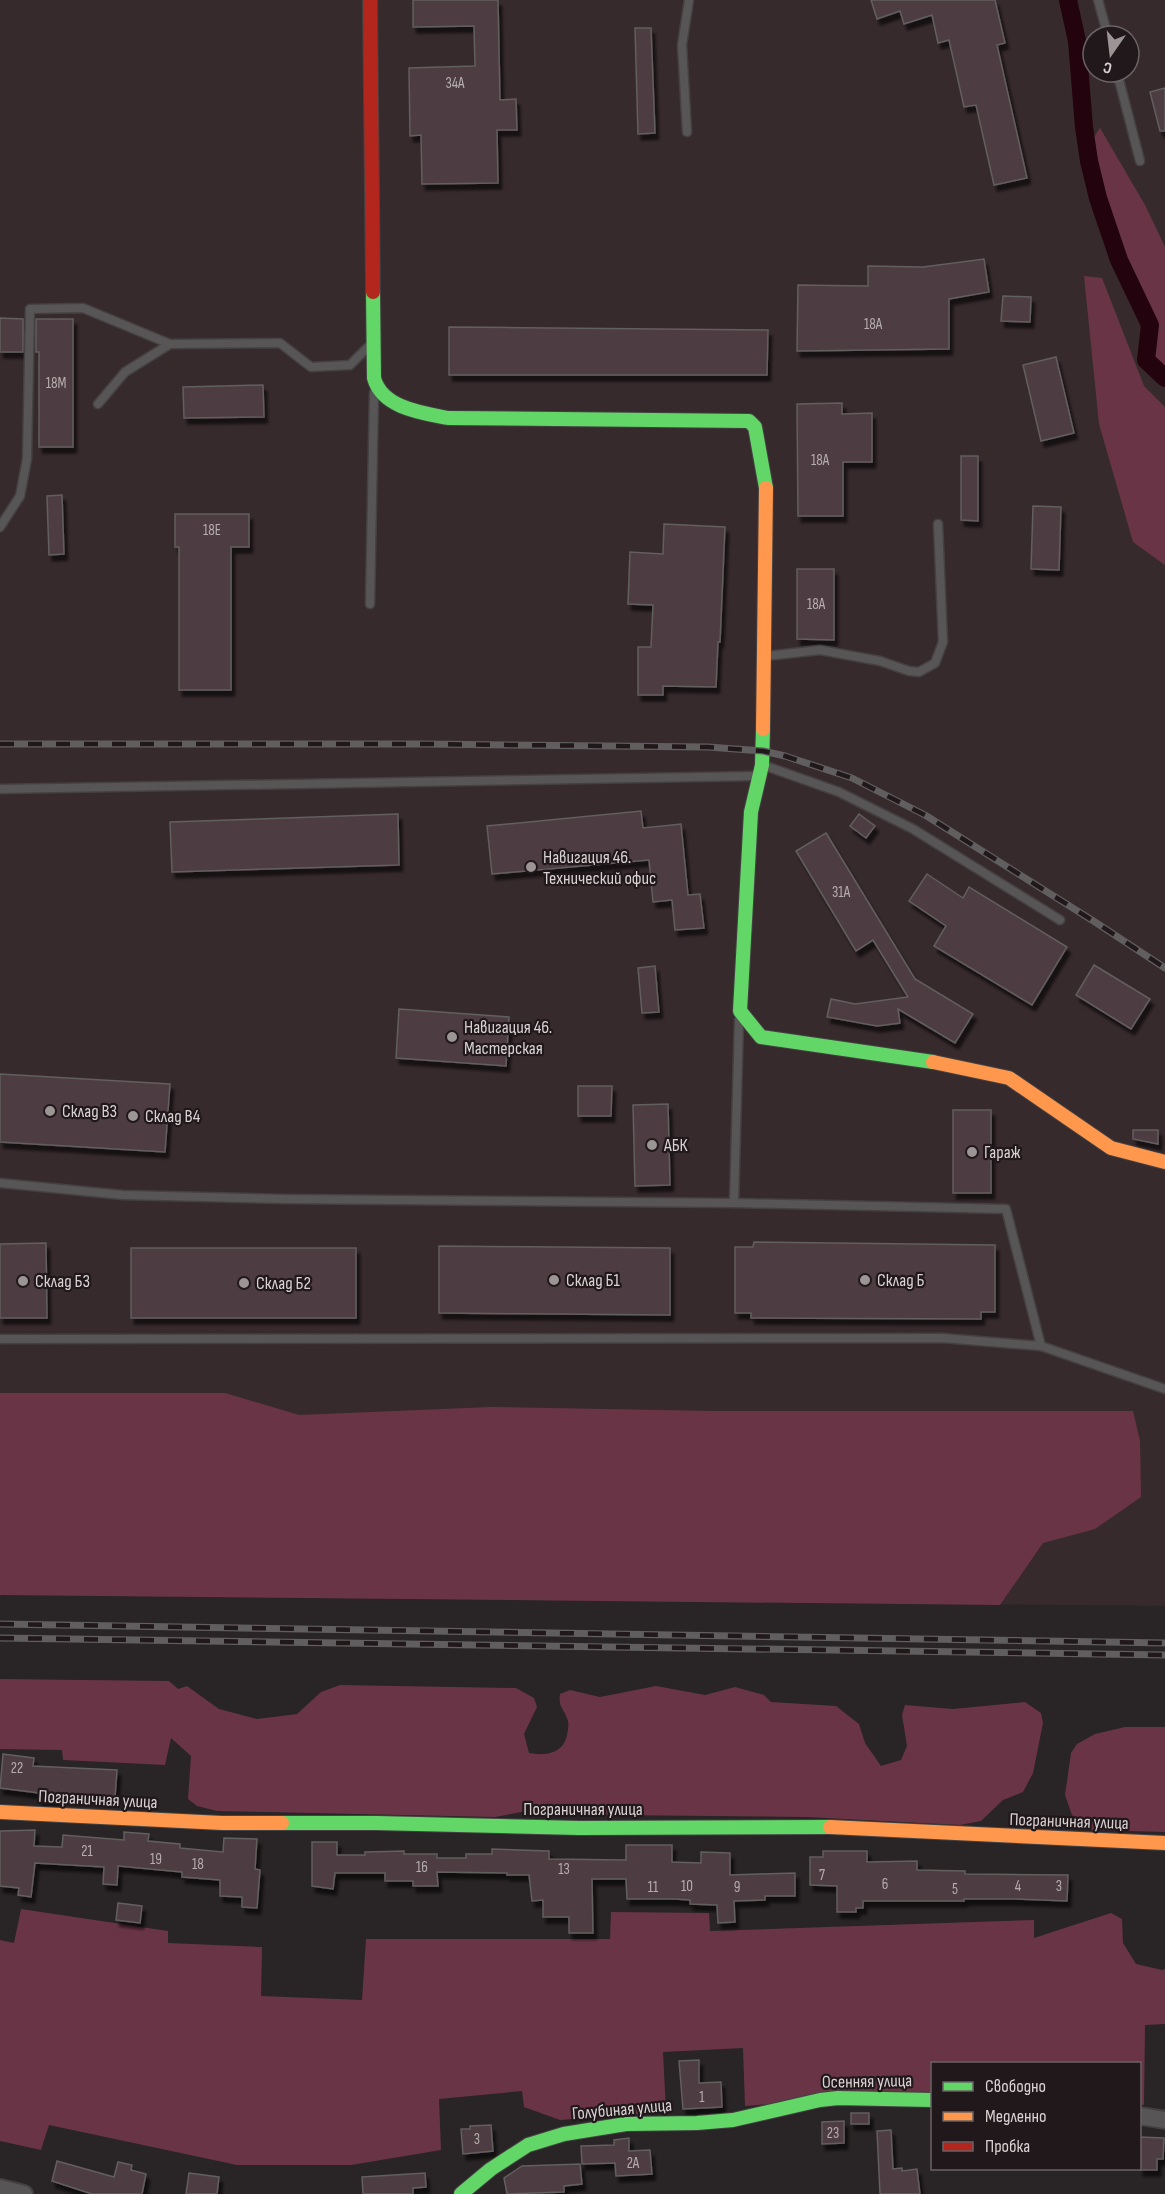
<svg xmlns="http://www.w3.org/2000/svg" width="1165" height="2194" font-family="'Sofia Sans Condensed',sans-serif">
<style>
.built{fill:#372a2d;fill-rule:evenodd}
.green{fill:#693546}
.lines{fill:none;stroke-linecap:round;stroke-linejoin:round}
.canal{stroke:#22030e;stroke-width:18}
.building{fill:#4e3d43;stroke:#625e5f;stroke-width:1.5;filter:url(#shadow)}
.lane-casing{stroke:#444142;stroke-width:11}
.street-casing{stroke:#444142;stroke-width:20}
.fast-casing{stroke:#444142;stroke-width:16}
.slow-casing{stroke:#444142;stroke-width:16}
.jam-casing{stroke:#444142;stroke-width:16}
.lane{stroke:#575556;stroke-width:8}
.street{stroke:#575556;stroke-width:16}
.fast{stroke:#63d668;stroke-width:14}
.slow{stroke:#ff974d;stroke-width:14}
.jam{stroke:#b3261e;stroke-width:14}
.rail-casing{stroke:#605e5e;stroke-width:7}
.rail{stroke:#21181b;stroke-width:4.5;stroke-dasharray:14;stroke-linecap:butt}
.poi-dot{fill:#9b9596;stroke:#21181b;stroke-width:2}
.labels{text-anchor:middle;stroke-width:4.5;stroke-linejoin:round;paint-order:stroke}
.number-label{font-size:15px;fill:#b6adaf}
.poi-label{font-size:18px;fill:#d8d2d3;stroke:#21181b;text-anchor:start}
.street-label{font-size:18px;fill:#d8d2d3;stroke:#21181b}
</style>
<defs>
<filter id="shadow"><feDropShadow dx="3.5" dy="6" stdDeviation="1.5" flood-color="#0009"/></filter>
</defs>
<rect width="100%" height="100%" fill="#292425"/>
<path class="built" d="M0,0H1165V1606L0,1595ZM1093,36H1129V72H1093Z"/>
<g class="green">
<path d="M1100,128L1145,205L1165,247V378L1146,360L1150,325L1119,260L1105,203L1094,137Z"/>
<path d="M1084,276L1102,278L1144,386L1165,407V565L1133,542L1099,424Z"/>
<path d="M0,1393H225L299,1415L491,1407L715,1411H1133L1140,1441L1141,1497L1095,1529L1043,1543L1000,1605L0,1595Z"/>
<path d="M0,1679L169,1681L178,1689L187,1686L219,1709L257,1719L297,1714L321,1692L340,1685L516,1688L534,1698L537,1707L524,1734L529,1753C545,1756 563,1754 567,1735C568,1730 569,1725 568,1721C564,1708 558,1708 560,1694L570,1690L600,1697L656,1686L705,1695L735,1687L764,1695L771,1702L836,1706L859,1724L865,1743L881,1766L901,1760L907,1746L902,1715L905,1705L953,1709L1025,1702L1041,1713L1043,1723L1033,1773L1023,1792L1003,1800L981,1821L960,1825L806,1817L610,1815L558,1805L495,1817L217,1811L197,1806L188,1799L191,1756L171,1738L165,1765L63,1760L62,1750L0,1749Z"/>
<path d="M1125,1727H1165V1832L1092,1830L1072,1815L1065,1795L1071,1753L1077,1744L1095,1734Z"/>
<path d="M21,1909L168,1931V1943L262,1947L261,1996L362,2000L366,1939H610L611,1912L709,1913L710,1931L1034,1920V1938L1111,1913L1122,1919L1123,1943L1136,1964L1162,1970L1165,1969V2024L1145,2025L1144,2105L1140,2104V2064H932V2092L745,2106L743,2048L663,2052L666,2112L560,2120L524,2107L522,2091L439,2099L441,2150L351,2165H237L49,2125L41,2150L0,2141V1940L14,1943Z"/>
</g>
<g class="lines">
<path class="canal" d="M1068,0L1077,41L1084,127L1089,161L1098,198L1119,260L1150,325L1146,360L1165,378"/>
</g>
<g class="building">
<path d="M413,0H498L500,100L516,99L517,130H497L498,183L422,184L421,135L410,136L409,68L475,66L474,26L413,27Z"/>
<path d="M871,0H995L1005,43L997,45L1027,178L994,185L976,105L964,107L949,40L938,43L932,15L904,24L900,11L877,19Z"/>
<path d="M635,28H651L655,133L638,134Z"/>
<path d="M1165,88V131H1160L1150,92Z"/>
<path d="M984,259L989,292L949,299V349L797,351L798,285L868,286V266L923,267Z"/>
<path d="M1003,296L1031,297L1030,322L1001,321Z"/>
<path d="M0,318L23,319V352H0Z"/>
<path d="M36,319H73V447H39V352H36Z"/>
<path d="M449,327L768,330L767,375H449Z"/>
<path d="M1056,357L1074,433L1041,441L1023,365Z"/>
<path d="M263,385L264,417L184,418L183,387Z"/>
<path d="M842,403V414L872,413V462H843V516H798L797,404Z"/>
<path d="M961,456H978V521L961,520Z"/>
<path d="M62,495L64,554L49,555L47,496Z"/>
<path d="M1033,506L1061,507L1059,570L1031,569Z"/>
<path d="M175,514H249V547H231V690H179V547H175Z"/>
<path d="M664,524L725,527L720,642H718L716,687L663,686V695H638V647H651L653,605L628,604L630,552L663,554Z"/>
<path d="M797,569H834V640L797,639Z"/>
<path d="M641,811L643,828L681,824L688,895L700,894L704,928L675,930L672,900L653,902L649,860L492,874L487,826Z"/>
<path d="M398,814L399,865L172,872L170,822Z"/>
<path d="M859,814L875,826L866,838L850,826Z"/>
<path d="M826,833L915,979L973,1014L955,1043L898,1009L900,1023L877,1026L827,1017L831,999L855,1004L908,997L873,940L856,951L796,851Z"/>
<path d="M927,874L963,898L969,887L1067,947L1032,1005L934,946L946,926L909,901Z"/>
<path d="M1094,965L1150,999L1131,1029L1076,995Z"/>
<path d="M655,966L659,1012L642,1013L638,968Z"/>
<path d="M399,1009L509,1017L506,1066L396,1058Z"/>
<path d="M0,1074L170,1084L165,1152L0,1142Z"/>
<path d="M578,1086H612L611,1116H578Z"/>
<path d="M668,1104L670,1185L635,1186L633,1105Z"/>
<rect x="953" y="1110" width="38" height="83"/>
<path d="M1133,1130H1158V1144L1133,1139Z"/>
<path d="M754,1242L995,1245V1312H981V1319L751,1318V1313H735V1247H753Z"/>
<path d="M46,1243L47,1318H0V1244Z"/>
<path d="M439,1246L670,1248V1315L439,1313Z"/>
<rect x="131" y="1248" width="225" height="70"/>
<path d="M3,1754L34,1758L33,1766L117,1770L115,1798L82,1796L81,1798L55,1797V1800H39V1793L0,1788Z"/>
<path d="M35,1830L34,1846L62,1847L63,1835L124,1840V1832L149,1834L148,1841L180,1844V1848L223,1852L224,1838L257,1839L255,1869L260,1870L257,1908L242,1907V1897L220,1896V1880L182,1877V1872L118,1866L117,1885L103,1884L104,1867L35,1863L31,1897L18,1895L19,1888L0,1886V1831Z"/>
<path d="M312,1842H337V1855H365V1852L404,1851V1854H437V1858H466V1854H492V1849L549,1851V1859L626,1860V1845H672V1862L701,1863V1852L730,1853V1875L795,1873V1896H765V1900L734,1901L735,1922L718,1923L717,1905L690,1904V1900L675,1899H627L626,1879H592L593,1933H569V1917H543V1900L532,1901L529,1875H507V1873L437,1872L438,1886H413V1881H385V1873H335L333,1889L312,1886Z"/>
<path d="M823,1851H867V1862L917,1861V1870L965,1871V1874L1068,1875L1067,1901L1016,1899H964V1901H863V1908H856V1912H837V1886L810,1885V1857H823Z"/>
<path d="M118,1903L142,1906L140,1923L116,1920Z"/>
<path d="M699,2060V2083L721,2082L722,2107L683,2109L679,2061Z"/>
<rect x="851" y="2113" width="18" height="11"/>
<path d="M844,2121V2143L822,2144V2122Z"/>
<path d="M491,2125L493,2151L463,2154L461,2129H470V2126Z"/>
<path d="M891,2130L893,2169L902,2168V2171L917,2169L920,2194H880L877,2131Z"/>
<path d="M1140,2137L1164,2138L1163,2159H1157V2170H1140Z"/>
<path d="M629,2138V2151L650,2150L652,2174L616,2176L615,2163L582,2164L581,2146L614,2145V2140Z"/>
<path d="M57,2161L114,2177L118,2162L132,2165L131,2170L146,2174L142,2194H92L52,2181Z"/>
<path d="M580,2164L582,2184L564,2186V2192L507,2194L504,2178L522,2166Z"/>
<path d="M189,2173L219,2177L217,2194H186Z"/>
<path d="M425,2173L426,2187L413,2188V2194H363L362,2177Z"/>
</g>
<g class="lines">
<defs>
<g id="lane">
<path d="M1098,0L1108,36"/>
<path d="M1117,72L1140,161"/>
<path d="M687,132L682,45L689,0"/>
<path d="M98,404L125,372L170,344L280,343L311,367L350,365L368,347"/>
<path d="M0,527L20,496L27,459L30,309L83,308L170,344"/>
<path d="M370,604L374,393"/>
<path d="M766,656L820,650L880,661L909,671L919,672L935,663L943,642L938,524"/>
<path d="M763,765L839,792L913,829L1060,920"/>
<path d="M0,789L756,776"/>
<path d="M0,1183L123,1195L284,1199L734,1203L739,1020"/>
<path d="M734,1203L1006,1209L1041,1346"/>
<path d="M0,1339L942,1338L1041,1346L1165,1389"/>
</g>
<g id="street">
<path d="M1140,2116L1165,2120"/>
<path d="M0,2188L24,2194"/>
</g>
<g id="fast">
<path d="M373,292L374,378C382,408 422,413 448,418L749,421L755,427L766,488"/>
<path d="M763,729L762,765L751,812L740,1011L761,1037L933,1062"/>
<path d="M282,1823H376L579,1828L830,1827"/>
<path d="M461,2194L491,2169L528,2145L564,2134L626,2124L697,2123L733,2120L820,2100L838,2098L932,2100"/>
</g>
<g id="slow">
<path d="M763,729L766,488"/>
<path d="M933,1062L1009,1078L1111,1148L1165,1162"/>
<path d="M0,1812L222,1823H282"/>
<path d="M830,1827L1165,1843"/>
</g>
<path id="jam" d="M370,0L373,292"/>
</defs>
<use href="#lane" class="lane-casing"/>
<use href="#street" class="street-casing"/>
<use href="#fast" class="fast-casing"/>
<use href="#slow" class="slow-casing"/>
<use href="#jam" class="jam-casing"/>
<use href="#lane" class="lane"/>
<use href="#street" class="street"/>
<use href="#fast" class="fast"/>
<use href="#slow" class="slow"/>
<use href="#jam" class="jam"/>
<defs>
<g id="rail">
<path d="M0,744H423L708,747L763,751L785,756L852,778L925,815L1095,922L1165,968"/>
<path d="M0,1624L1165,1643"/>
<path d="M0,1638L1165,1655"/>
</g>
</defs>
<use href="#rail" class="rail-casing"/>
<use href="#rail" class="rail"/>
</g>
<g class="poi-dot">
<circle cx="531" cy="867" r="6"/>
<circle cx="452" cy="1037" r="6"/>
<circle cx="50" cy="1111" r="6"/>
<circle cx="133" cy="1116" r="6"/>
<circle cx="652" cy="1145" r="6"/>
<circle cx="972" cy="1152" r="6"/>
<circle cx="554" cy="1280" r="6"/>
<circle cx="865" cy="1280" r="6"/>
<circle cx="23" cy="1281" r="6"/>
<circle cx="244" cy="1283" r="6"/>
</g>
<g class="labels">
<g class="number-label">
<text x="455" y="88">34А</text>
<text x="873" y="329">18А</text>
<text x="56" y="388">18М</text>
<text x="820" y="465">18А</text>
<text x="212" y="535">18Е</text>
<text x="816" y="609">18А</text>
<text x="841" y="897">31А</text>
<text x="17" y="1773">22</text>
<text x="87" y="1856">21</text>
<text x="156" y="1864">19</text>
<text x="198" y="1869">18</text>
<text x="422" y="1872">16</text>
<text x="564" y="1874">13</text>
<text x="822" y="1880">7</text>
<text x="885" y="1889">6</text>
<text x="687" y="1891">10</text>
<text x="1018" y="1891">4</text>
<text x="1059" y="1891">3</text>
<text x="653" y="1892">11</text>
<text x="737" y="1892">9</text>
<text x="955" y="1894">5</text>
<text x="702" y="2102">1</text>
<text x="833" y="2138">23</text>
<text x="477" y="2144">3</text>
<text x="633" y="2168">2А</text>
</g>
<g class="poi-label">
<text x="543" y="863">Навигация 46.<tspan x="543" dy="21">Технический офис</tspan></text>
<text x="464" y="1033">Навигация 46.<tspan x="464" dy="21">Мастерская</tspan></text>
<text x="62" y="1117">Склад В3</text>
<text x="145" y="1122">Склад В4</text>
<text x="664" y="1151">АБК</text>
<text x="984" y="1158">Гараж</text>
<text x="566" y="1286">Склад Б1</text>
<text x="877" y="1286">Склад Б</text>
<text x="35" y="1287">Склад Б3</text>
<text x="256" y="1289">Склад Б2</text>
</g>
<g class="street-label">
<text transform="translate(98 1799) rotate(3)" y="6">Пограничная улица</text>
<text x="583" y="1815">Пограничная улица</text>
<text transform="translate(1069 1821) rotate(2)" y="6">Пограничная улица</text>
<text transform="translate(867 2081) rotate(-1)" y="6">Осенняя улица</text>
<text transform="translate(622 2109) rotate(-5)" y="6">Голубиная улица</text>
</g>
</g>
<rect x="931" y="2062" width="210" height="108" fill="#21181b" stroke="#6a6265" stroke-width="1.5"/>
<rect x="943" y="2082" width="30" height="9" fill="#63d668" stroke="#6a6265" stroke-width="1.5"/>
<text x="985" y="2092" font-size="18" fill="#d8d2d3">Свободно</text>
<rect x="943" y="2112" width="30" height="9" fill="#ff974d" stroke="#6a6265" stroke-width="1.5"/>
<text x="985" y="2122" font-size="18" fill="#d8d2d3">Медленно</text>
<rect x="943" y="2142" width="30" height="9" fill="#b3261e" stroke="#6a6265" stroke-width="1.5"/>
<text x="985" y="2152" font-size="18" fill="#d8d2d3">Пробка</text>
<g transform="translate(1111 54) rotate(194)"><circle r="28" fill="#21181b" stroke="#6a6265" stroke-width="1.5"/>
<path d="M0-4.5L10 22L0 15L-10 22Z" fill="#9b9596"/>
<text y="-9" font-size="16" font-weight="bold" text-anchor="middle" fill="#d8d2d3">С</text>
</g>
</svg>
